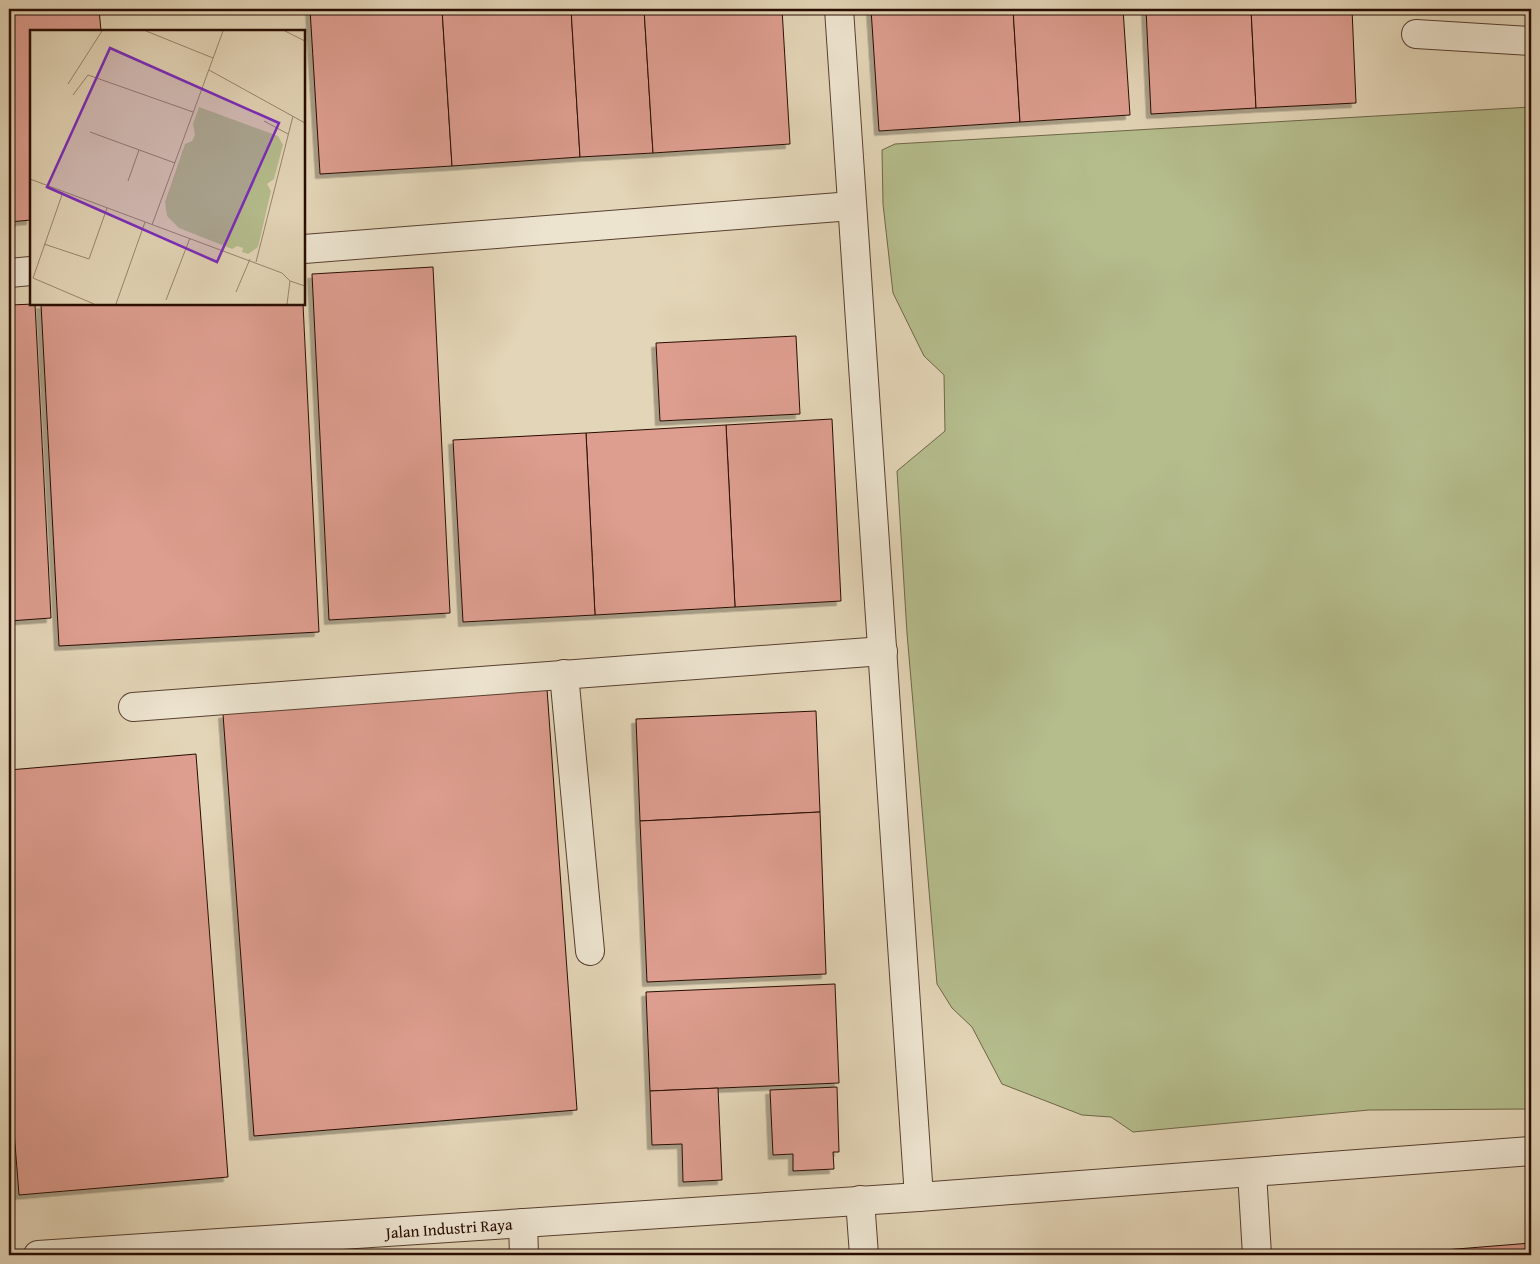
<svg xmlns="http://www.w3.org/2000/svg" width="1540" height="1264" font-family="'Gentium Book Plus',serif">
<style>
.green{fill:#b5bd8d;stroke:#6f6548}
.building{fill:#dd9d8f;stroke:#290d02;filter:url(#shadow)}
.lines{fill:none;stroke-linecap:round;stroke-linejoin:round}
.minor-casing{stroke:#583f2f;stroke-width:30}
.minor{stroke:#ede4d0;stroke-width:28}
.labels{text-anchor:middle;stroke-width:5;stroke-linejoin:round;paint-order:stroke}
.street-label{font-size:16px;fill:#290d02;stroke:#ede4d0}
.inset-road{fill:none;stroke:#99856f;stroke-width:1}
.view{fill:#7b2cbf;fill-opacity:0.15;stroke:#7b2cbf;stroke-width:2.5}
.inset-edge{fill:none;stroke:#290d02;stroke-width:2.5}
</style>
<defs>
<filter id="shadow"><feDropShadow dx="-4.5" dy="4.5" stdDeviation="0" flood-color="#0004"/></filter>
</defs>
<rect width="100%" height="100%" fill="#e3d5b7"/>
<filter id="stains"><feTurbulence type="fractalNoise" baseFrequency=".004" numOctaves="4"/><feColorMatrix values="0 0 0 0 .2 0 0 0 0 .09 0 0 0 0 .02 0 0 0 .5 -.17"/></filter>
<radialGradient id="worn" r=".72"><stop offset=".6" stop-color="#630" stop-opacity="0"/><stop offset="1" stop-color="#630" stop-opacity=".3"/></radialGradient>
<path class="green" d="M1531,107V1109L1369,1110L1133,1132L1111,1117L1082,1115L1002,1084L972,1027L952,1008L937,984L907,633L897,471L945,431L944,375L924,356L893,293L883,204L882,150L895,144Z"/>
<g class="building">
<path d="M9,9H99L101,31H31V220L9,222Z"/>
<path d="M310,9H442L452,166L320,174Z"/>
<path d="M442,9H571L580,157L452,166Z"/>
<path d="M571,9H644L653,153L580,157Z"/>
<path d="M644,9H782L790,144L653,153Z"/>
<path d="M871,9H1013L1020,122L879,131Z"/>
<path d="M1013,9H1123L1130,115L1020,122Z"/>
<path d="M1146,9H1251L1256,108L1151,114Z"/>
<path d="M1251,9H1352L1356,103L1256,108Z"/>
<path d="M433,267L450,613L329,620L312,274Z"/>
<path d="M35,304L51,618L9,621V305Z"/>
<path d="M41,304H303L319,632L59,646Z"/>
<path d="M796,336L800,414L660,421L656,343Z"/>
<path d="M832,419L841,601L735,607L726,425Z"/>
<path d="M726,425L735,607L595,615L586,433Z"/>
<path d="M586,433L595,615L463,622L453,440Z"/>
<path d="M547,689L577,1110L254,1136L223,714Z"/>
<path d="M816,711L820,812L640,821L636,719Z"/>
<path d="M196,754L228,1177L19,1195L9,1067V770Z"/>
<path d="M820,812L826,974L647,982L640,821Z"/>
<path d="M835,984L839,1083L650,1091L646,992Z"/>
<path d="M837,1087L839,1152H833L834,1169L793,1171V1154L773,1155L770,1090Z"/>
<path d="M718,1088L722,1180L683,1182L682,1144L652,1145L650,1091Z"/>
<path d="M1531,1243V1255H1407V1253Z"/>
</g>
<g class="lines">
<defs>
<g id="minor">
<path d="M839,9L919,1197"/>
<path d="M1416,34L1531,41"/>
<path d="M304,249L852,206"/>
<path d="M9,273L31,271"/>
<path d="M564,674L590,951"/>
<path d="M133,707L883,651"/>
<path d="M1252,1173L1257,1255"/>
<path d="M860,1200L864,1255"/>
<path d="M523,1223L524,1255"/>
<path d="M38,1255L919,1197L1531,1151"/>
</g>
</defs>
<use href="#minor" class="minor-casing"/>
<use href="#minor" class="minor"/>
</g>
<g class="labels">
<g class="street-label">
<text transform="translate(449 1228) rotate(-4)" y="6">Jalan Industri Raya</text>
</g>
</g>
<g transform="translate(30 30)">
<rect width="275" height="275" fill="#e3d5b7"/>
<path d="M169,77L248,106L253,115L244,149L237,154L241,161L228,217L218,224L212,222L213,218L207,216L202,219L149,198L137,186L135,172L155,114L162,111L165,105L163,94Z" fill="#b5bd8d"/>
<path class="inset-road" d="M116,1L183,28M255,1L275,11M179,40L275,93M38,54L72,1M43,65L58,45L163,82M234,91L258,104M60,102L145,133M0,149L252,243L260,251L257,274M98,151L109,120M33,162L3,248L64,274M122,195L193,1M14,214L59,229L77,178M226,232L263,86M260,251L275,256M206,262L220,229M136,270L160,208M86,274L115,192"/>
<path class="view" d="M80,18L249,93L187,232L17,157Z"/>
<rect width="275" height="275" class="inset-edge"/>
</g>
<rect width="1540" height="1264" fill="none" stroke="#e3d5b7" stroke-width="30"/>
<rect x="10" y="10" width="1520" height="1244" fill="none" stroke="#290d02" stroke-width="2.5"/>
<rect x="15" y="15" width="1510" height="1234" fill="none" stroke="#290d02"/>
<rect width="100%" height="100%" filter="url(#stains)"/>
<rect width="100%" height="100%" fill="url(#worn)"/>
</svg>
